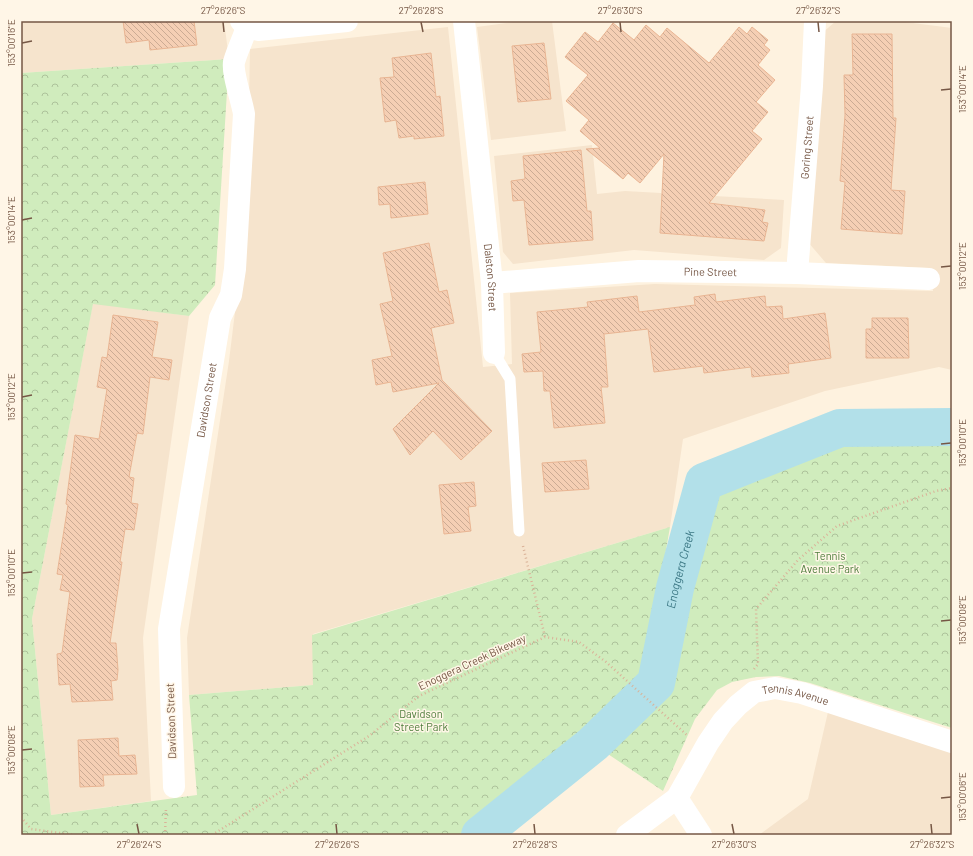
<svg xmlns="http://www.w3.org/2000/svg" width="973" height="856" font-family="Barlow,sans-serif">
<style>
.residential{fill:#f6e4cd}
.forest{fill:url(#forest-crowns)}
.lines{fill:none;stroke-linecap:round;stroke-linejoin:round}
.river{stroke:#b2e0e9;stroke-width:38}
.building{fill:url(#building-back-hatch);stroke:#e9b593}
.path{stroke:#dab298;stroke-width:2.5;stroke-dasharray:1 3;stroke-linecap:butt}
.service{stroke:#fff;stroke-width:11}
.minor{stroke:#fff;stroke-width:22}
.ticks{fill:none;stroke:#765745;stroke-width:1.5}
.labels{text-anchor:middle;stroke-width:3;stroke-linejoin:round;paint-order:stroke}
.street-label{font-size:11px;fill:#765745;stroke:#fff6e7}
.park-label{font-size:11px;fill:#4e7d3c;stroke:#fff6e7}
.water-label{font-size:12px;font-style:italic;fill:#3b7784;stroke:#fff6e7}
.neatline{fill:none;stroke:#765745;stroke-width:1.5}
.ticks-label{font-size:10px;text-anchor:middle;fill:#765745}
</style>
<defs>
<pattern id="forest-crowns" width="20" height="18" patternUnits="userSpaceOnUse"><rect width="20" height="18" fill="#d0ecbd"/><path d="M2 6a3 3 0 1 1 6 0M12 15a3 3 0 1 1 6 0" fill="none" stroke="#adc29b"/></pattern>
<pattern id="building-back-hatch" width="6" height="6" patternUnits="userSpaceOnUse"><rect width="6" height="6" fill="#f5cfb4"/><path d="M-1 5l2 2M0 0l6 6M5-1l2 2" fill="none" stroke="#cbab94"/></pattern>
</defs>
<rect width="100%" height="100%" fill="#fef2df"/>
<g class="residential">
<path d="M21,21H224L229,59L21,73Z"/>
<path d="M521,21H552L566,131L491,140L477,27Z"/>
<path d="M836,21H897L952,28V370L939,367L825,391L683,439L670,527L313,634V685L189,695L187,638L229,361L247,214L250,49L448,27L483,367L512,364L510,293L655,284L933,291L930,268L826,263L807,241L821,34Z"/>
<path d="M592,145L597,194L625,191L784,200L781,248L764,260L634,250L513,264L503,252L494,156Z"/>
<path d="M93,303L189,316L143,638L151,801L51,815L32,619Z"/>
<path d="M828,712L952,752V835H759L808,799Z"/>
</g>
<g class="forest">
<path d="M229,59L215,285L189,316L93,304L32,619L51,815L197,795L189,695L313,685L312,635L670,527L642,689L459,835H21V73Z"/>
<path d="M952,427V728L810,683L779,676L756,677L732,682L717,690L695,719L663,791L593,744L656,683L675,588L704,482L840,428Z"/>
</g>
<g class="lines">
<path class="river" id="s1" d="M480,835L593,744L656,683L675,588L704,482L840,428L952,427"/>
</g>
<g class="building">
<path d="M123,21H194L197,45L150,50L149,40L126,43Z"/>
<path d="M613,23L634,40L646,25L660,37L667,28L709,63L739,27L747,34L752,27L768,40L764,45L770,50L758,65L775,80L756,102L768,112L752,131L762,139L709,203L765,210L762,222L768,223L764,241L660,233L664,154L640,183L628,173L623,179L586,149L600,148L580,131L589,120L566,101L588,75L565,57L585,32L598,42Z"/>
<path d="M852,34H892L893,118H896L891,190L905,191L902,234L841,229L845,182L840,181L845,115L844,75H853Z"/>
<path d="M544,43L551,99L518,102L512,46Z"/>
<path d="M431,53L436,97L440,96L444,136L414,139V136L399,138L396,120L385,122L380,78L394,77L392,58Z"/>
<path d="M581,150L587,211H591L593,240L529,245L524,200L513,201L511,181L525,179L523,156Z"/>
<path d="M425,182L428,214L391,218L390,204L379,205L378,187Z"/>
<path d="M429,243L439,292L447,290L454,323L431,328L442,380L492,431L461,460L433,431L410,455L393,429L439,383L393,392L391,382L376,385L372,360L392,356L380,304L393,301L383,253Z"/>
<path d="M715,294L716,302L765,296L766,307L782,306L783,319L825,313L831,358L788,364L789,373L752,377L751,367L704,373L703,366L654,372L648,329L604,334L608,387H601L605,423L554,428L550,391H544L543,371L524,372L522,354L541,352L537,312L588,307L587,302L637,296L639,312L695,305L694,297Z"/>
<path d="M113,315L158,322L152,357L172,360L169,380L150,377L143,434L137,433L129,477L134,478L131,503L138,504L134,530L125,529L120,562H122L110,643H116L118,670L117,680L111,681L113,700L72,702L70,684L59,685L57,654L62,653L70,592L60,590L63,575L57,574L68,505L66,504L75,435L99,439L107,389L97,387L102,357L107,358Z"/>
<path d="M872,318H908L909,358H866V329H872Z"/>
<path d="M586,460L589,489L545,492L542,463Z"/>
<path d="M474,482L476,506L468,507L471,531L444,534L439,485Z"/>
<path d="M118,738L119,756L135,755L137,774L103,775L104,786L80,787L78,740Z"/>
</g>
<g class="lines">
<g class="path">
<path d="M523,546L545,637"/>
<path d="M754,669L758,664L756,609L798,560L837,526L936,491L952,488"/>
<path d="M21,817L31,829L75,835"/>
<path d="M165,835L166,808"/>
<path d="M212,835L369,736L419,696L545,637L579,642L606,662L688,736"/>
</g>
<path class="service" d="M494,353L510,379L519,531"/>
<g class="minor">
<path d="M241,21L247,27L258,30L347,21"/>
<path id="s2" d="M464,21L492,283L494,353"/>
<path id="s3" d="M797,273L812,86L815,21"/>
<path id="s4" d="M492,283L639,271L797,273L929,279"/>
<path id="s5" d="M174,787L169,629L220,318L231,295L235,269L244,114C242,101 232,73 234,62C237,51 243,39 247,27"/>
<path d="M677,798L701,835"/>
<path id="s6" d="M627,835L677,798L708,743L723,721L738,705L754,692L775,688L802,693L952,742"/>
</g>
</g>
<path class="ticks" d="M223,22L224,32M421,22L423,32M620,22L621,32M818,22L819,32M22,43L32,41M941,90L951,89M22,220L32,218M941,267L951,266M22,397L32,395M941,444L951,443M22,573L32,572M941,621L951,620M22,750L32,749M941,798L951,797M137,824L139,834M336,824L337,834M534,824L535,834M732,824L734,834M931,824L932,834"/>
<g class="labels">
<g class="street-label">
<text dy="4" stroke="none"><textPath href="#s3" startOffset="126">Goring Street</textPath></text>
<text dy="4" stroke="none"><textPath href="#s4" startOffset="219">Pine Street</textPath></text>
<text dy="4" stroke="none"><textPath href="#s2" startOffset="258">Dalston Street</textPath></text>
<text dy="4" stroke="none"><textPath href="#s5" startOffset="390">Davidson Street</textPath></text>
<text transform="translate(472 662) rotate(-25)" y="4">Enoggera Creek Bikeway</text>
<text dy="4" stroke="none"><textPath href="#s6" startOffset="237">Tennis Avenue</textPath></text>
<text transform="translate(171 721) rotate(-92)" y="4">Davidson Street</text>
</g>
<g class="park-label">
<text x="830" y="560">Tennis<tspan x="830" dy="13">Avenue Park</tspan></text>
<text x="421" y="718">Davidson<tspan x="421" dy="13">Street Park</tspan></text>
</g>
<g class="water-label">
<text dy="4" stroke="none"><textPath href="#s1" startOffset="349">Enoggera Creek</textPath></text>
</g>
</g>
<rect width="973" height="856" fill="none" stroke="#fff6e7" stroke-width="44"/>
<rect x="22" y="22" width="929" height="812" class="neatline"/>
<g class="ticks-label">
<text x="223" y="14">27°26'26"S</text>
<text x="421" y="14">27°26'28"S</text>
<text x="620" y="14">27°26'30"S</text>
<text x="818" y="14">27°26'32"S</text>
<text transform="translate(11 43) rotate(-90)" y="4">153°00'16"E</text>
<text transform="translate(962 89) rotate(-90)" y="4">153°00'14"E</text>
<text transform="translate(11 220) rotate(-90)" y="4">153°00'14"E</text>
<text transform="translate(962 266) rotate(-90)" y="4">153°00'12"E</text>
<text transform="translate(11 397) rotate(-90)" y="4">153°00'12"E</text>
<text transform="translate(962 443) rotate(-90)" y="4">153°00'10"E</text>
<text transform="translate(11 573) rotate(-90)" y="4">153°00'10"E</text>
<text transform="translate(962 620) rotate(-90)" y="4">153°00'08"E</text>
<text transform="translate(11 750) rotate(-90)" y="4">153°00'08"E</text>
<text transform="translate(962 797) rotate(-90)" y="4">153°00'06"E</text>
<text x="139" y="848">27°26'24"S</text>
<text x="337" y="848">27°26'26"S</text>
<text x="535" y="848">27°26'28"S</text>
<text x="734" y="848">27°26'30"S</text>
<text x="932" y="848">27°26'32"S</text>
</g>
</svg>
